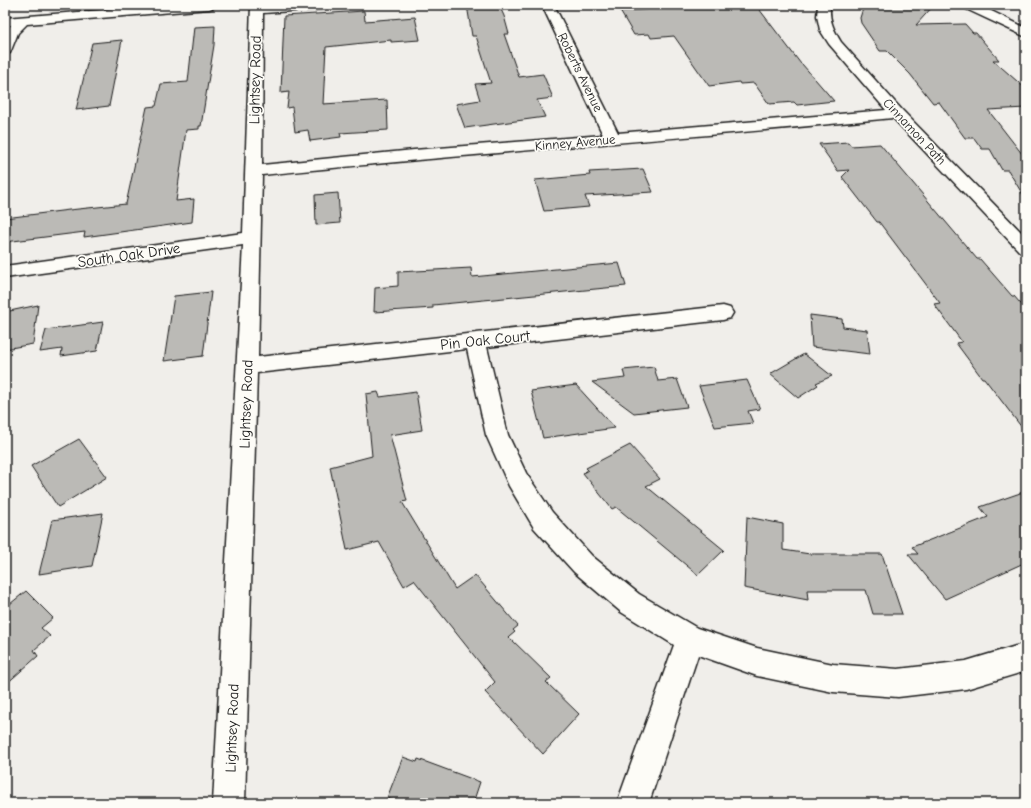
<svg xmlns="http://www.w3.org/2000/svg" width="1031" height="808" font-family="'Comic Neue',sans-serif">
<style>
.building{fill:#bbbab6;stroke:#1c1c1c}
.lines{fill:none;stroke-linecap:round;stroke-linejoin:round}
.minor-casing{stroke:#1c1c1c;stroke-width:3}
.minor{fill:#fdfcf7;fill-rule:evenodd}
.labels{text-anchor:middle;stroke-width:3.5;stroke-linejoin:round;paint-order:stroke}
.far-street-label{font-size:13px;fill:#1c1c1c;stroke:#fdfcf7}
.street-label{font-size:15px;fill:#1c1c1c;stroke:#fdfcf7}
</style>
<rect width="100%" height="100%" fill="#f0eeea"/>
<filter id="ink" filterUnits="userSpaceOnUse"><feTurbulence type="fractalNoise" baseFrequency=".025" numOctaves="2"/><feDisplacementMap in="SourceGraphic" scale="8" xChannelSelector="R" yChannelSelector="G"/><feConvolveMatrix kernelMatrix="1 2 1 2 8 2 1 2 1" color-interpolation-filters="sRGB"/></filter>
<g filter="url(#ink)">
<g class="building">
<path d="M467,5H499L504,16L509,34H504L519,77L543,74L553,98L537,100L545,117L465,128L456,104L480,100L475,84L491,83L476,36H472Z"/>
<path d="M695,5H756L801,64H802L834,101L797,105L794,102L769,104L754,83L740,84L739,82L709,86L674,36L651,38L649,34L634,35L620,11L696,7Z"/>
<path d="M864,5H934L916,25L965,24L973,33H976L999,60H993L1026,89V108L988,110L1026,159V200L1008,170H1002L990,149H982L974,138H965L939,102L933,103L910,74L887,51H880L861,23L860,18Z"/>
<path d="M364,11L365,21L415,17L420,40L391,42V40L326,47L323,104L387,100L388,130L340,133L341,137L310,141L308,130L295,132L292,107L287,108L289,92L281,93L284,16Z"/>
<path d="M215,26L214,45L201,126H199V129L186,130L176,201L194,199L192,222L84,237L85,232L5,242V218L69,210L126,204L147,107L156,106L161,84L188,82L194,27Z"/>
<path d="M122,40L109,106L76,110L92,43Z"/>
<path d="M848,142L851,146L880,144L977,259H980L1012,296H1014L1026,310V433L984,378H982L956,343L962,342L934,304L940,303L879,222H877L842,177L849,170L838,171L819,144Z"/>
<path d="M643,169L653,192L585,196L589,207L544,211L535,180L590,175L589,172Z"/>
<path d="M338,193L340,223L316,225L315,195Z"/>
<path d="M619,263L626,286L433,305V308L374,312L375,288L398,286V272L471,268L472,277Z"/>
<path d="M211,292L203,356L164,361L174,296Z"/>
<path d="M38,305L33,344L5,349V312Z"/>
<path d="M810,315L842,319L843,327L867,330L870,354L812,347Z"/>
<path d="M103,322L97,351L61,356L62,349L40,352L46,330Z"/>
<path d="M804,354L832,376L816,383L818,385L798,398L770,374Z"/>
<path d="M654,367L658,381L677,379L687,407L634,413L592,382L625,378L623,370Z"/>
<path d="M747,380L760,409L748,411L753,423L715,427L699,386Z"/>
<path d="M576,385L615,428L543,438L531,391Z"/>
<path d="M378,392L380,397L416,392L422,430L390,435L407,501L402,502L455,589L475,575L518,626L513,630L515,632L509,637L551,678L546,682L579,714L543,754L485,692L495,682L414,580L404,586L379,542L347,550L330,467L372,456L366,394Z"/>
<path d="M79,439L107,477L58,507L31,466Z"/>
<path d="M630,445L660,479L646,486L724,550L698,575L616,507L612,509L583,473L588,470L586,468Z"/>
<path d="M1026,491V562L945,599L908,554H918L912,547L988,517L980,507Z"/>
<path d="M103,513L92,566L39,574L52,520Z"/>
<path d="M747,517L783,524V550L810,554H882L902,614H873L866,590H807L808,600L744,588Z"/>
<path d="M26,591L53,618L41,628L50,636L34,650L38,656L5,685V608Z"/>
<path d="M403,757L417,762L418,759L480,782L473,803H400L387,798Z"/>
</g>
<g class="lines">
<defs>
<g id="minor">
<path d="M163,5H215L213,8L209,9L27,24L18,33L10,53L5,54V33L11,25L5,26V18Z"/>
<path d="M251,5H327L325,8L321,9L263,13L262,165L414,150L603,135L542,5H554L618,133L886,110L829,44L820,30L817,16L818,5H830C829,20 833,29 841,42L902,110L1026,237V254L1020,252L893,118C683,139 472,153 262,175L258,357L723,306L730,308L733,313L730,318L723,320L487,347L508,435L526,473L552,512L592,556L639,594L697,628L757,648L833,664L898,669L966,661L1026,643V671L966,689L898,697L833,692L757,676L698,655L649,803H617L674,645L621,612L574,572L534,528L509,486L486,435L467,349L257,373L245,803H213L243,245L5,278V266L243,233Z"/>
<path d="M962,5H979L1026,28V37L964,8Z"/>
</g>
</defs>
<use href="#minor" class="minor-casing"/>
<use href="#minor" class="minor"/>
</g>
</g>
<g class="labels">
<g class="far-street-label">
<text transform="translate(581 72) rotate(64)" y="5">Roberts Avenue</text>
<text transform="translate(915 131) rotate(47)" y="5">Cinnamon Path</text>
<text transform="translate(575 142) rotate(-5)" y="5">Kinney Avenue</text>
</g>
<g class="street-label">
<text transform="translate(255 80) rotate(-89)" y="5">Lightsey Road</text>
<text transform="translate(129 255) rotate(-8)" y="5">South Oak Drive</text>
<text transform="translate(485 340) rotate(-6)" y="5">Pin Oak Court</text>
<text transform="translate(246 404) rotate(-88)" y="5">Lightsey Road</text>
<text transform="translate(232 728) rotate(-88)" y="5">Lightsey Road</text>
</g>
</g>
<rect width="1031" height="808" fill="none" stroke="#fdfcf7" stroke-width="20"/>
<rect x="10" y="10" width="1011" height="788" fill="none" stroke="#1c1c1c" stroke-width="1.5" filter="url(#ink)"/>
</svg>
